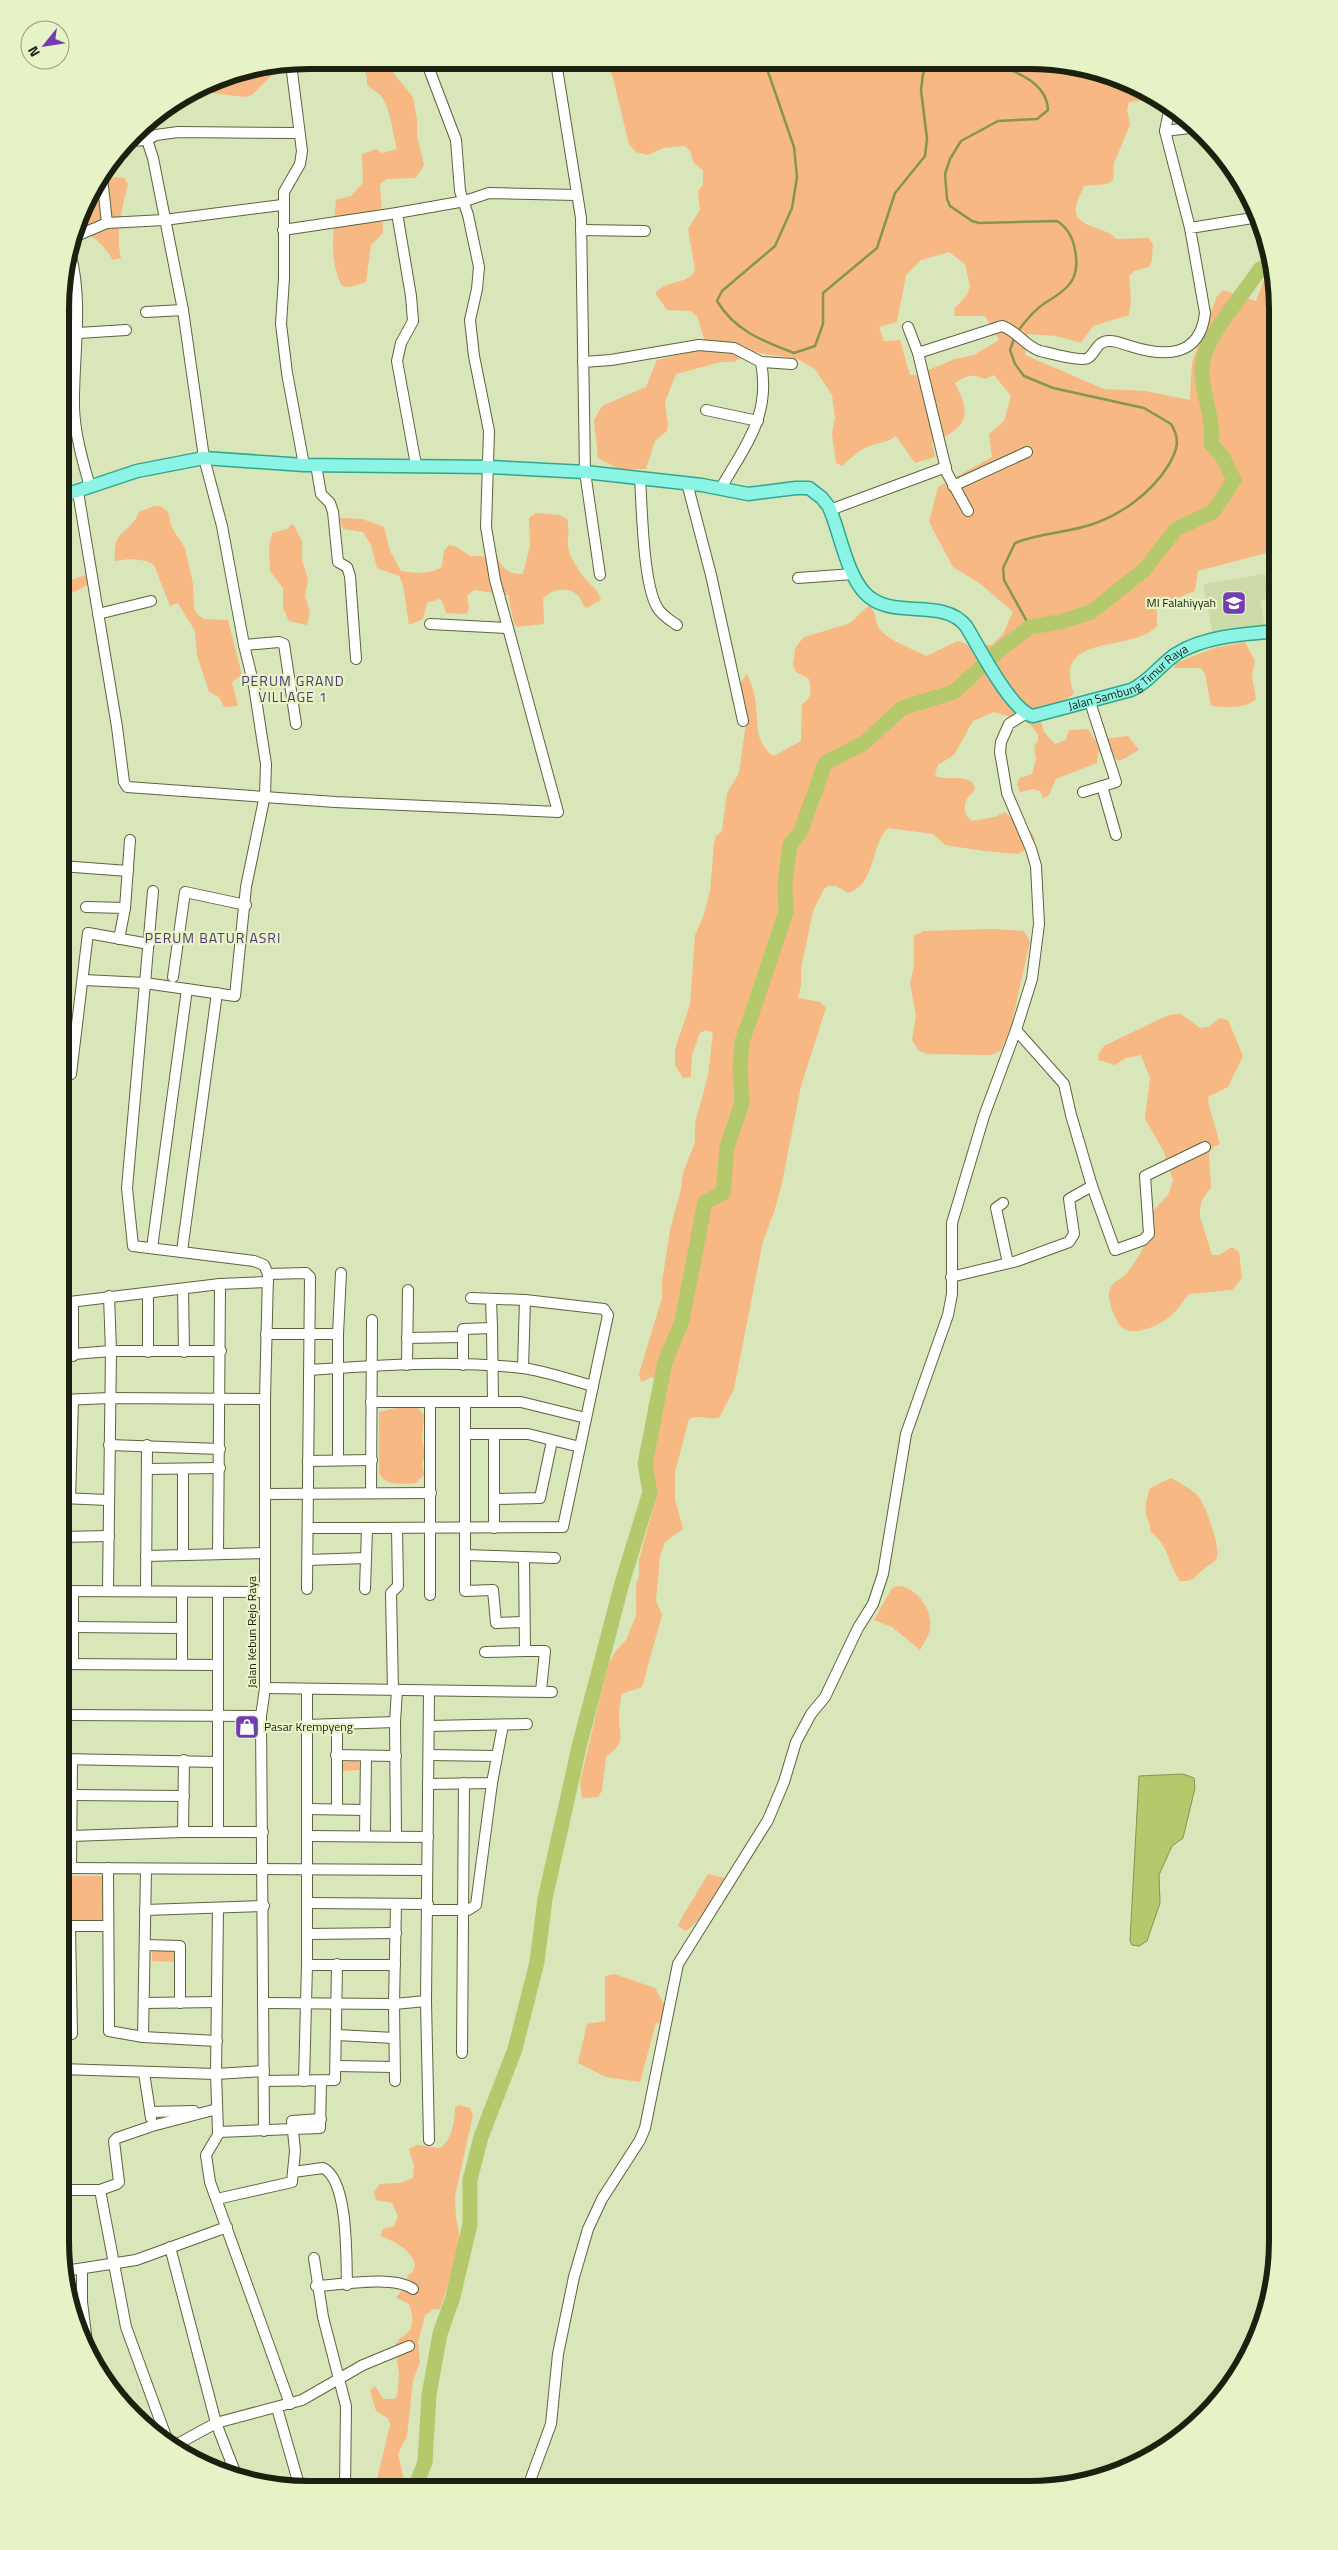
<svg xmlns="http://www.w3.org/2000/svg" width="1338" height="2550" font-family="'Titillium Web',sans-serif">
<style>
.built{fill:#cbdaa7}
.green{fill:#f7b884;fill-rule:evenodd}
.water{fill:#b3c96c;stroke:#859650}
.lines{fill:none;stroke-linecap:round;stroke-linejoin:round}
.stream{stroke:#859650;stroke-width:2.5}
.river{stroke:#b3c96c;stroke-width:15}
.minor-casing{stroke:#5a653d;stroke-width:12}
.major-casing{stroke:#32a58e;stroke-width:15}
.minor{stroke:#fff;stroke-width:10}
.major{stroke:#8cf4e5;stroke-width:12}
.labels{text-anchor:middle;stroke-width:4.5;stroke-linejoin:round;paint-order:stroke}
.poi-label{font-size:12px;fill:#1b200f;stroke:#e6f3c6;text-anchor:end}
.street-label{font-size:12px;fill:#1b200f;stroke:#e6f3c6}
.neighbourhood-label{font-size:14px;letter-spacing:1px;fill:#503874;stroke:#e6f3c6}
.rim{fill:none;stroke:#1b200f;stroke-width:6}
</style>
<rect width="100%" height="100%" fill="#d9e6b9"/>
<path class="built" d="M1265,574L1269,598L1260,600L1265,627L1213,635L1203,584Z"/>
<g class="green">
<path d="M360,60L393,61L394,74L413,97L417,119V135L424,165L416,178L387,179L380,184L383,233L371,245L366,282L350,287L342,286C328,259 334,229 336,200L351,196L363,183L362,154L376,149L382,153L397,149C393,134 390,105 380,95C376,91 371,89 367,85V77Z"/>
<path d="M298,62L271,76L252,95L244,97L204,92L183,98L214,79Z"/>
<path d="M598,62L1077,65L1139,86L1155,96L1151,100L1129,102L1127,110L1130,125L1114,163L1113,180L1107,184L1084,186C1082,192 1076,201 1076,208C1073,228 1107,226 1116,239L1148,238L1153,244L1152,260L1149,267L1134,271L1129,276L1131,299L1129,315L1093,326L1081,343L1056,336L1028,334L1025,355L1104,389L1145,391L1190,400L1192,362L1217,296L1223,290L1256,301L1266,275L1272,274L1278,309V500L1272,502L1269,525L1278,539V550L1198,571L1195,591L1157,606V626C1131,654 1051,631 1074,694L1061,702L1038,712L1044,732L1055,744L1066,740L1069,730L1088,729L1095,740L1128,736L1139,750L1120,761L1116,759L1111,749L1098,753L1097,763L1056,779L1049,795L1043,798L1040,791L1033,789L1020,792L1017,784L1020,778L1032,774L1036,759L1034,745L1038,742V735L1032,726L1024,721L994,712L973,721L954,755L938,765L935,774L937,777C949,780 963,775 973,783L975,790C966,799 963,801 966,815L972,821L995,817L1005,812C1014,823 1038,828 1035,845L1017,854L984,851L945,845L933,834L888,828C870,845 876,885 848,893L836,886H828L824,889L813,911L801,969V985L798,998L820,1002L826,1008L801,1086L782,1183L774,1212L763,1241L734,1389L719,1418C708,1420 699,1414 689,1419L675,1472V1499L683,1529L665,1542L660,1556L656,1600L662,1615L642,1687L621,1694C621,1701 619,1708 619,1715C619,1737 627,1741 606,1757L602,1791L598,1797L582,1798L580,1782L608,1665L615,1652L626,1640L636,1616V1584L639,1577V1560L653,1509L651,1475L654,1428L648,1413V1406L657,1382L652,1377L641,1382L639,1374L662,1298V1282L670,1230L681,1189L683,1173L695,1142V1123L708,1076L713,1033L706,1030L700,1033L692,1055L691,1077L683,1078L675,1065V1049L690,1005L695,935L704,915L710,891L714,844L716,836L722,831L727,793L739,773L747,715L740,684L747,673C751,683 756,696 756,707C758,726 755,744 774,756L801,741L802,704C813,698 811,691 809,679L796,672L793,665L795,649L799,643L804,637L848,624C857,619 860,610 870,606C876,613 875,620 879,628C886,640 912,648 926,656L958,641L971,646L992,645L1003,634L1013,612L982,585L953,567L929,522L938,487L992,457L989,434L1004,421L1011,396L994,375L985,379C972,373 966,376 955,383C973,418 966,427 932,443L935,457L915,463L896,436C887,443 875,443 865,448C856,452 849,460 842,466L836,463L832,434L835,417L832,395L815,369L797,359L753,352L734,362H721L676,374L665,402L668,424L667,431L655,441L646,469H618L598,458L594,420L602,406L646,387L657,360L707,348L697,316L690,311L667,310L655,293C668,279 688,285 695,270L688,229L700,210L698,192L703,184V170C695,165 691,161 691,152L685,146L664,148L647,155L636,152L629,144L626,132L612,74ZM949,252L965,264L970,286L967,295L955,308L954,316H985L999,340L974,355L955,359L916,375H910L900,340L884,341L879,327L897,322L906,275L921,260Z"/>
<path d="M116,177L124,178L128,184C122,208 115,233 121,258L113,260C103,244 94,236 77,228L86,199L100,181Z"/>
<path d="M154,506L162,507L168,512L172,528L185,548L193,584L194,608L198,615L204,619L228,620L242,675L232,682L238,706L224,707L219,697L209,692L197,655L195,631L178,603L170,606L154,565L147,561L130,559L115,561C112,528 130,535 139,512Z"/>
<path d="M536,513L559,515L567,519C571,531 565,542 570,554C573,561 578,569 582,575C589,585 598,588 601,600L586,608C582,605 583,602 580,598C571,585 551,588 543,599L544,624L517,627L514,624L508,595L474,590L467,596L469,607L467,614L446,613L442,601L439,599L427,603L423,619L409,625L403,585L399,576L377,568L371,545L363,532L343,529L340,518L362,519L384,527L390,551L401,571C416,573 429,575 442,567L444,551L449,545L457,547L470,556L497,557C503,569 509,575 523,574L530,546L529,518Z"/>
<path d="M293,524L302,541V560L308,579L305,596L310,612L307,625L289,621L283,608V588L270,571L269,547L272,533L287,529Z"/>
<path d="M89,574V584L76,591L62,593V577L65,582Z"/>
<path d="M1245,642L1255,661L1252,676L1256,699C1247,708 1223,709 1211,705L1205,674L1201,668H1174L1176,663L1214,648Z"/>
<path d="M993,929L1024,931L1030,941L1011,1027L1001,1050L991,1055L927,1054L919,1051L912,1040L916,1016L910,983L914,966V936L924,931Z"/>
<path d="M1174,1014H1181L1200,1028L1208,1027L1220,1018L1228,1020L1243,1056L1228,1087L1208,1097L1209,1106L1220,1144L1213,1147L1209,1154L1211,1187L1202,1200L1200,1209V1217L1212,1255H1219L1232,1247L1239,1252L1242,1278L1232,1290L1189,1294C1183,1300 1179,1309 1172,1315C1158,1326 1126,1343 1116,1319C1112,1311 1107,1297 1110,1289C1113,1281 1122,1279 1127,1273C1140,1256 1149,1240 1155,1219L1151,1213L1168,1195L1173,1181L1164,1152L1145,1119L1150,1078L1141,1055L1126,1058L1115,1065L1098,1060L1099,1053L1104,1046L1166,1016Z"/>
<path d="M405,1406L417,1407L424,1415L422,1439L425,1456L422,1464L424,1475L416,1483C404,1484 383,1487 379,1472V1412Z"/>
<path d="M1171,1478C1179,1483 1190,1488 1197,1495C1205,1503 1220,1545 1217,1557C1215,1563 1210,1564 1206,1567C1196,1575 1195,1582 1180,1581C1166,1560 1170,1547 1150,1531C1151,1525 1149,1524 1147,1518C1144,1508 1147,1497 1150,1488Z"/>
<path d="M898,1586C917,1587 933,1610 930,1629C929,1636 923,1644 920,1650L892,1627L874,1620L892,1588Z"/>
<path d="M359,1761L360,1770L343,1771L342,1762Z"/>
<path d="M708,1874L725,1878C712,1895 705,1918 686,1931L678,1926L681,1919Z"/>
<path d="M60,1876H104L103,1926L60,1925Z"/>
<path d="M152,1950L175,1951V1962L152,1961Z"/>
<path d="M614,1974L655,1988L664,2004L661,2024L656,2023L640,2082L606,2077L578,2063L587,2024L605,2021V1976Z"/>
<path d="M459,2105L470,2108L473,2115L455,2196L456,2217L461,2245L440,2309H434L425,2315L418,2343L420,2362L413,2381L407,2436L398,2454L406,2488H375L390,2425L388,2418L376,2411L370,2390L375,2386L383,2399H394L397,2396L399,2374L395,2346C402,2331 414,2337 412,2316C410,2301 409,2304 396,2298L406,2284L408,2275L413,2272L415,2265C411,2249 394,2241 380,2236L383,2229L394,2226L398,2216L392,2203L376,2200L374,2192L380,2184L400,2183L413,2178L414,2167L409,2149L417,2145L440,2148C452,2141 455,2120 455,2107Z"/>
</g>
<path class="water" d="M1183,1774L1194,1778L1195,1788L1183,1838L1172,1846L1159,1875L1160,1903L1147,1941L1139,1946L1132,1945L1130,1941L1139,1776Z"/>
<g class="lines">
<g class="stream">
<path d="M765,63L794,147L797,177L792,208L775,246L722,291L717,301C735,331 763,341 794,353L815,346L823,324V293L877,248L895,193L925,156L927,139L921,90L923,74L928,64"/>
<path d="M998,64C1019,74 1047,83 1048,110L1037,119L998,121L961,141L950,159L945,174L947,199L950,206L972,221L979,223L1057,221C1068,228 1073,238 1075,250C1081,280 1067,290 1045,303C1034,310 1026,320 1018,331"/>
<path d="M1015,336L1010,350L1015,364L1024,376L1053,388L1144,408L1171,424C1181,440 1177,451 1168,466C1151,493 1121,515 1090,525C1065,533 1039,533 1015,543L1003,568L1004,580L1030,627"/>
</g>
<path class="river" d="M415,2488L425,2462L429,2395L440,2334L453,2297L470,2224V2180L481,2137L515,2049L537,1962L545,1899L579,1747L622,1583L650,1492L645,1464L665,1362L682,1321L705,1202L723,1193L727,1147L742,1103L740,1068L742,1042L786,912L785,882L790,845L801,831L825,763L864,743L902,708L954,692L1002,648L1030,627L1060,622L1091,612L1144,570L1176,529L1213,512L1234,480L1222,456L1211,444C1215,418 1201,394 1202,368C1203,339 1243,295 1260,269L1271,266"/>
<defs>
<g id="minor">
<path d="M556,62L581,218L585,472L600,575"/>
<path d="M291,64L302,151L300,164L284,192V278L281,324L287,373L304,465"/>
<path d="M1170,106L1165,131L1190,228"/>
<path d="M1165,131L1198,127"/>
<path d="M147,140L156,135L178,132L299,133"/>
<path d="M130,141L147,140L153,158L183,310L204,458L222,526L244,645L254,686L266,764L265,795L246,887L235,996L145,983L153,891"/>
<path d="M102,177L107,223"/>
<path d="M283,230L397,213"/>
<path d="M581,230L645,231"/>
<path d="M74,237L107,223L164,220L282,205"/>
<path d="M70,252C84,304 73,356 74,408C75,435 83,462 90,487"/>
<path d="M146,312L183,310"/>
<path d="M908,327L918,353L947,473L968,511"/>
<path d="M78,333L126,330"/>
<path d="M918,353L1002,326C1017,331 1025,346 1040,351C1049,353 1081,362 1088,358C1096,353 1096,342 1108,341C1116,340 1122,344 1130,346C1164,357 1200,358 1205,313L1190,228L1259,217"/>
<path d="M583,362L611,360L699,345L734,348L761,362L792,364"/>
<path d="M706,410L758,421"/>
<path d="M316,465L321,494L330,503L333,512L338,562L347,567L350,576L356,659"/>
<path d="M416,465L397,361L401,343L413,321L411,296L397,213L465,201L489,193L577,195"/>
<path d="M640,478C642,508 643,583 657,607C661,615 670,620 677,625"/>
<path d="M687,483L711,575L743,721"/>
<path d="M953,486L1027,452"/>
<path d="M721,488C746,444 771,416 761,362"/>
<path d="M78,492L117,727L124,782L127,787L335,802L558,812L495,580L486,527L489,431L474,356L470,320L477,289L479,267L468,215L460,191L456,140L426,61"/>
<path d="M830,510L946,467"/>
<path d="M798,578L853,574"/>
<path d="M98,614L151,601"/>
<path d="M430,624L507,628"/>
<path d="M244,645L279,642L284,644L296,724"/>
<path d="M1102,786L1116,835"/>
<path d="M1083,792L1116,782L1090,702"/>
<path d="M61,866L128,871"/>
<path d="M86,907L125,908"/>
<path d="M119,939L125,908L130,840"/>
<path d="M173,977L185,892L246,905"/>
<path d="M84,980L145,983L127,1188L133,1246L254,1261L264,1265L268,1274L265,1399V1688L261,1716L264,2131"/>
<path d="M1016,1030L1064,1084L1071,1115L1092,1186L1115,1250L1143,1240L1149,1234L1145,1176L1205,1147"/>
<path d="M61,1074H71L88,933L149,944"/>
<path d="M1003,1203L996,1208L1008,1263"/>
<path d="M152,1248L187,989"/>
<path d="M182,1251L217,993"/>
<path d="M268,1274L306,1273L310,1277L307,1589"/>
<path d="M951,1277L1017,1261L1069,1242L1074,1234L1069,1199L1092,1186"/>
<path d="M183,1289L184,1352"/>
<path d="M148,1293V1352"/>
<path d="M73,1302V1356"/>
<path d="M61,1303L220,1284L268,1282"/>
<path d="M492,1328L493,1401"/>
<path d="M266,1334H338"/>
<path d="M407,1338L463,1337"/>
<path d="M61,1355L111,1351H221"/>
<path d="M407,1365L408,1290"/>
<path d="M463,1365V1329L492,1328L491,1299"/>
<path d="M523,1368L525,1300"/>
<path d="M309,1370C379,1365 452,1360 522,1368C546,1371 570,1380 593,1386"/>
<path d="M61,1400L110,1398L265,1399"/>
<path d="M371,1402H521L586,1418"/>
<path d="M430,1402V1595"/>
<path d="M465,1402V1591L493,1590L496,1623L524,1622"/>
<path d="M465,1434H528L580,1447L608,1315L604,1309L525,1300L471,1298"/>
<path d="M494,1435V1528"/>
<path d="M109,1445L220,1449"/>
<path d="M338,1460V1334L341,1273"/>
<path d="M308,1461L372,1460"/>
<path d="M147,1469L220,1468"/>
<path d="M183,1469V1554"/>
<path d="M371,1493L372,1320"/>
<path d="M265,1494L431,1493"/>
<path d="M61,1498L108,1500"/>
<path d="M70,1498L73,1401"/>
<path d="M494,1499L540,1498L552,1441"/>
<path d="M308,1528H367"/>
<path d="M61,1537L109,1536"/>
<path d="M218,1554L220,1284"/>
<path d="M465,1555L555,1558"/>
<path d="M146,1556L264,1553"/>
<path d="M308,1560L366,1558"/>
<path d="M108,1589L111,1351L109,1296"/>
<path d="M365,1589L367,1528L563,1527L580,1447"/>
<path d="M61,1591L264,1592"/>
<path d="M73,1591V1664"/>
<path d="M146,1591L147,1445"/>
<path d="M73,1627L181,1628"/>
<path d="M525,1651H545L541,1691"/>
<path d="M485,1652L525,1651L524,1558"/>
<path d="M61,1664L218,1665"/>
<path d="M182,1664V1593"/>
<path d="M265,1688L552,1692"/>
<path d="M393,1690L391,1593L398,1586L397,1528"/>
<path d="M61,1715L261,1716"/>
<path d="M306,1725L395,1722"/>
<path d="M430,1726L527,1724"/>
<path d="M336,1755L396,1756"/>
<path d="M430,1755L497,1756"/>
<path d="M61,1759L218,1762"/>
<path d="M428,1784L492,1783L503,1725"/>
<path d="M72,1795L184,1796"/>
<path d="M307,1809L365,1810"/>
<path d="M337,1809V1725"/>
<path d="M183,1832L184,1760"/>
<path d="M218,1832V1592"/>
<path d="M71,1836L183,1832H263"/>
<path d="M307,1836L428,1837"/>
<path d="M365,1836L366,1756"/>
<path d="M396,1836L395,1722L397,1690"/>
<path d="M60,1868L427,1870"/>
<path d="M71,1868L72,1760"/>
<path d="M108,1868L109,2031L143,2037L217,2041"/>
<path d="M307,1903L428,1904"/>
<path d="M218,1908L216,2074L218,2132L320,2128L321,2081"/>
<path d="M145,1910L264,1906"/>
<path d="M428,1910H468L476,1905L492,1783"/>
<path d="M60,1926H108"/>
<path d="M307,1934L396,1933"/>
<path d="M145,1945L180,1946V2003"/>
<path d="M307,1965H395"/>
<path d="M60,2000H70"/>
<path d="M144,2003L217,2002"/>
<path d="M263,2003L394,2004L426,2001"/>
<path d="M60,2035L72,2034L70,1926"/>
<path d="M337,2035L394,2038"/>
<path d="M143,2037L146,1869"/>
<path d="M462,2053L464,1783"/>
<path d="M337,2066L394,2067"/>
<path d="M60,2069L216,2074L264,2071"/>
<path d="M144,2073L151,2118"/>
<path d="M264,2081L335,2080L337,1964"/>
<path d="M304,2081L307,1965V1690"/>
<path d="M395,2081L394,2004L396,1904"/>
<path d="M150,2112L194,2111"/>
<path d="M219,2133L206,2155L210,2182L290,2404"/>
<path d="M429,2140L426,2001L429,1691"/>
<path d="M293,2172L323,2168C349,2180 346,2260 347,2285"/>
<path d="M60,2190H100L117,2184L119,2182L114,2141L117,2138L152,2126L217,2109"/>
<path d="M100,2190L126,2327L168,2442"/>
<path d="M217,2199L292,2182L295,2151L292,2121L321,2119"/>
<path d="M170,2247L216,2423L237,2477"/>
<path d="M314,2258L323,2317L346,2406L345,2488"/>
<path d="M82,2270V2302L88,2350"/>
<path d="M65,2271L136,2260L227,2227"/>
<path d="M316,2286C341,2285 393,2275 413,2289"/>
<path d="M277,2408L300,2488"/>
<path d="M174,2446L216,2423L302,2400L363,2365L409,2346"/>
<path d="M527,2489L551,2424L558,2354L574,2277L588,2229L602,2199L640,2140L645,2128L678,1964L768,1820L784,1782L796,1742L811,1714L825,1697L858,1628L873,1604L883,1574L906,1434L948,1315L952,1294V1223L984,1116L1016,1030L1032,979L1039,924L1036,866L1031,849L1007,793L1000,752L1001,742L1009,724L1025,714"/>
</g>
<g id="major">
<path id="s1" d="M62,496L137,471L204,458L304,465L490,467L585,472L702,485L748,494L796,488H809L822,498L829,507C840,532 846,572 864,592C890,622 942,596 966,626C979,647 1011,711 1033,716L1131,690C1149,682 1160,665 1176,654C1205,636 1245,634 1278,631"/>
</g>
</defs>
<use href="#minor" class="minor-casing"/>
<use href="#major" class="major-casing"/>
<use href="#minor" class="minor"/>
<use href="#major" class="major"/>
</g>
<defs>
<symbol id="school-square" viewBox="-11 -11 22 22"><rect x="-9" y="-9" width="18" height="18" rx="4" fill="#723db3" stroke="#e6f3c6"/><path d="M0-5L7-2L0 1L-7-2ZM-4 1L0 2.5L4 1V4Q0 6-4 4Z" fill="#fff"/></symbol>
<symbol id="shop-square" viewBox="-11 -11 22 22"><rect x="-9" y="-9" width="18" height="18" rx="4" fill="#723db3" stroke="#e6f3c6"/><path d="M-5-2.5h2.3a2.7 3.5 0 0 1 5.4 0H5L5.5 6h-11ZM-1.5-2.5h3a1.5 2.3 0 0 0-3 0Z" fill="#fff"/></symbol>
</defs>
<g fill-rule="evenodd">
<use href="#school-square" x="1220" y="589" width="28" height="28"/>
<use href="#shop-square" x="233" y="1713" width="28" height="28"/>
</g>
<g class="labels">
<g class="poi-label">
<text x="1216" y="607">MI Falahiyyah</text>
<text x="264" y="1731" text-anchor="start">Pasar Krempyeng</text>
</g>
<g class="street-label">
<text dy="4" stroke="none"><textPath href="#s1" startOffset="1204">Jalan Sambung Timur Raya</textPath></text>
<text transform="translate(252 1632) rotate(-90)" y="4">Jalan Kebun Rejo Raya</text>
</g>
<g class="neighbourhood-label">
<text x="293" y="686">PERUM GRAND<tspan x="293" dy="16">VILLAGE 1</tspan></text>
<text x="213" y="943">PERUM BATUR ASRI</text>
</g>
</g>
<path d="M0 0H1338V2550H0ZM309 69H1029A240 240 0 0 1 1269 309V2241A240 240 0 0 1 1029 2481H309A240 240 0 0 1 69 2241V309A240 240 0 0 1 309 69Z" fill="#e6f3c6" fill-rule="evenodd"/>
<path class="rim" d="M309 69H1029A240 240 0 0 1 1269 309V2241A240 240 0 0 1 1029 2481H309A240 240 0 0 1 69 2241V309A240 240 0 0 1 309 69Z"/>
<g transform="translate(45 45) rotate(240)"><circle r="24" fill="#e6f3c6" stroke="#959f7d"/>
<path d="M0-4L9 19L0 12L-9 19Z" fill="#723db3"/>
<text y="-8" font-size="14" font-weight="bold" text-anchor="middle" fill="#1b200f">N</text>
</g>
</svg>
